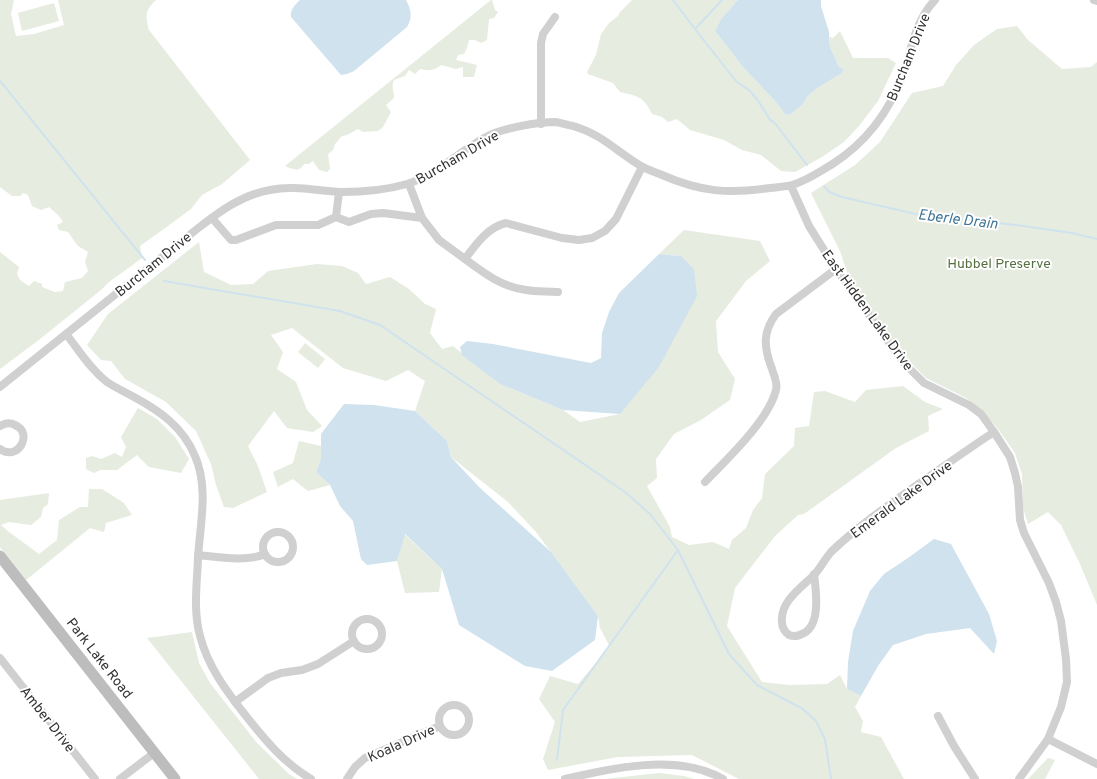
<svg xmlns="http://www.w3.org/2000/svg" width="1097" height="779" font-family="Overpass,sans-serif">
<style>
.green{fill:#e6ecdf}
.water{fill:#cfe2ee}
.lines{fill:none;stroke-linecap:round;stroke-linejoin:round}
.stream{stroke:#cfe2ee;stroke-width:2}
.street{stroke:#d0d0d0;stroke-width:8}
.secondary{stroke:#bdbdbd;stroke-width:11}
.labels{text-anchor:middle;stroke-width:4;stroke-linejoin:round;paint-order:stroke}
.street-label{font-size:14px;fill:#333;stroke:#fff}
.park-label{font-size:14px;fill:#56703f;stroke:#fff}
.water-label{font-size:15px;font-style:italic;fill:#3f7597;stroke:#fff}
</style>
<rect width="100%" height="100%" fill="#fff"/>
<g class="green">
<path d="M0,0H14L11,14L16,36L34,34L64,25L58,0H156C145,10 145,16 149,30L250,160L222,184L202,195L191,209L161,231L140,246L142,258L109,282L101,290L40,339L0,369V252L19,267L17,274L20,280L29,286L34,281L42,284V287L55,292L63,291L65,282L82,278L88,271L85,262L88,252L78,246L68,232L59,230L57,225L63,222L59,216L49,207L41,210L32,206L28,195L23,193L20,196H12L0,187Z"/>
<path d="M491,0H492L495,10L498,12L494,18L489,19L487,40L481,43L475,40H469L467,48L464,54L458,55L456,60L477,65L474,77H463V67L456,69L441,65C435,71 427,71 420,69L415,74L409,70L405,76L394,80C391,87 394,91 394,98L386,105L391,112L383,127L378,131L363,132L358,129L347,135L342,136L335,144L333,150L328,154L330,169L327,172L319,170L313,161L309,164H304C299,173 292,169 285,166Z"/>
<path d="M632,0H738L721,19L715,31L743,67L775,101L785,114L790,115L803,104L807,97L816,89L842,73L844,69L839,67L830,47V37L833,38L840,31L853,58H888L896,63L878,101L859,126L844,142L822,157L795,172L781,171L761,155L742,150L724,140L690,130L677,119L668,122L662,117L652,114C644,97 638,96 620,92L613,83L588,74L587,72L596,55L601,34L609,23L618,16L620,12Z"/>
<path d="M54,3L59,21L22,31L18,13Z"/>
<path d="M1017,26L1028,40L1062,69L1091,67L1097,62V605L1080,564L1061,525L1048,512L1028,524L1023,508L1022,474L1015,453L998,429L982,411L966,398L926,378L904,356L850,281L840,251L811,193L855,165L880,142L912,93L943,86L956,65L974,45L997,29Z"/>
<path d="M684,230L760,241L770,261L746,281L716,321L718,352L735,379L730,400L701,420L674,434L656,459L657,478L647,486L670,527L672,537L689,545L713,542L729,549L732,540L746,528L753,510L762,498L765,474L794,446L795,428L809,426L814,392L825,391L855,402L866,390L903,386L925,402L943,409L928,416L929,431L896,448L804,514L798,515L775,536L735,588L727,626L762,682L790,685L827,684L840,675L847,689L861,696L855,707L863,721L861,732L881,737L904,779H739L692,755L618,757L548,770L543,759L555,722L539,699L550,676L578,684L610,647L600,628L598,616L536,532L508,502L451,457L447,441L415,411L425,381L408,370L386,381L343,368L292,328L271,335L283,352L277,369L296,382L307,410L322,426L313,432L287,428L274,411L248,446L258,466L267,492L233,508L224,507L216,485L211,464L196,431L166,402L125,379L111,361L101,360L87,345L108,314L199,242L204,272L231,285L253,284L268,271L317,264L342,266L358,273L366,284L390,277L409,289L425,304L436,309L430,333L442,349L453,346L500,384L563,410L580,422L620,414L681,256L659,254Z"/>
<path d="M305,343L325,359L318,368L298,352Z"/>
<path d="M138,408L157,419L175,437L189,459L181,473L149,467L137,455L117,470H100L94,473L86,469V458L92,456L101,459L115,453L122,457L126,447L121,437Z"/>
<path d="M299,441L321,446V459L316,472L330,485L308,491L293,479L278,487L273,472L293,463Z"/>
<path d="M89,489H102L124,503L132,515L106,523L104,532L90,528L26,580L0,547V500L49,493L48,504L43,508L41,517L31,525L9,522L1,525L9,532L39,554L57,540L59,520L80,507H88Z"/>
<path d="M404,534L442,569L439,592L405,593L397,561Z"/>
<path d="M192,632L199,663L210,683L257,743L289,774L297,779H259L147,638Z"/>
<path d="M1048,758L1055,760L1045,779H1028Z"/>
<path d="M659,773L684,776L694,779H605Z"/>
</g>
<g class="water">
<path d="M300,0H406C411,10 413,17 407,27L354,71L347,74L341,75L291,17C290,9 295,5 300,0Z"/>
<path d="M738,0H821V6L829,32L830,47L839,67L844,69L842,73L816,89L807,97L803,104L790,115L785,114L775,101L743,67L715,31L721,19Z"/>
<path d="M659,254L681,256L694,269L697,296L659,367L620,414L563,410L500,384L462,355L460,347L467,341L493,344L591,363L601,358L602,333L609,312L619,293Z"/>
<path d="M344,404L374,405L415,411L447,441L451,457L480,488L551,552L598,616L595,640L552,671L525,666L459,625L442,569L405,534L397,561L367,565L361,559L353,521L340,506L330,485L316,472L321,459V434Z"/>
<path d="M934,539L951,544L989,614L997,641L994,654L970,628L926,634L893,645L878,666L861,696L847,689L848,662L853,631L870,591L884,574L908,558Z"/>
</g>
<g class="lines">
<g class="stream">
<path d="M673,0L695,29"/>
<path d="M722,0L695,29L735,80C739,85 745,86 750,91C758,99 764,110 770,120L774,122L807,165"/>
<path d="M0,81L145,260"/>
<path d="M824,186L829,192L842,197L920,215L1016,225L1072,233L1097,239"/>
<path d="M164,281L340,311L380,325L625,492L650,514L678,550L729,654L757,685L803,709L816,721L825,739L831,779"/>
<path d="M557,760L563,710L678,550"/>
</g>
<g class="street">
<path d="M1094,0L1097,1"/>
<path d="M541,124V43L543,34L555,17"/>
<path d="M409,184L422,218"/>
<path d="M791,186L809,226L836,269L903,362L924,383L969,405L981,414L994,432L1010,457L1015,473L1018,487L1020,520L1024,533L1049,583L1056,602L1061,621L1066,659L1067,682L1061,707L1048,739L1019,779"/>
<path d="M336,217L339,192"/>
<path d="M212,218L231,240H236L276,225H318L336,217L349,222L371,214L383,213L422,218L439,240L465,259C476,244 488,227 506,223L562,238L579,240L592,238L605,231L616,219L642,167"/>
<path d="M465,259C484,273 502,287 526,290C537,292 547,291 558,292"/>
<path d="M66,334C79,350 90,369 107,382C116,388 125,392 134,397C160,411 183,427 195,456C209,488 200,524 198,558C197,584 193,610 200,636C208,667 227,692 246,716C265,740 284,763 311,779"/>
<path d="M0,387L197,229C219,212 241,195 270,190C294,185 317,191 341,192C363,192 386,190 407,184C437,175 459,151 486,137C503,128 537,122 556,122C561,123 567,125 573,126C602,134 617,152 641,166C648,170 655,172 662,175C701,192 728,194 770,188C777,187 785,187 792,185C806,181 819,172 831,165C866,143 890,111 904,72C912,47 915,21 935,0"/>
<path d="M0,426C5,423 10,422 15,425C34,433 18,462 0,449"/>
<path d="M705,482C726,460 769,420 776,390C778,383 774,376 772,369C764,348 762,333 776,314L836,269"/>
<circle cx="278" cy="547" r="15"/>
<path d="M198,555C218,557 247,562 265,554"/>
<path d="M814,574C816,590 821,624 804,633C799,636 794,637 789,635C785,632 782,627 782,622C780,601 802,587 815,574C821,567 825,559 831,552C857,527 887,506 917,485C943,467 968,449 994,432"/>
<circle cx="367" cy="634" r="15"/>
<path d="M0,658L95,779"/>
<path d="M235,702L268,678L281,673L302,670L318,664L354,641"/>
<circle cx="454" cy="720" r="15"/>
<path d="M938,716L954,746L975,779"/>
<path d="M1048,739L1097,764"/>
<path d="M120,779L154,753"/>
<path d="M347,779L355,767L365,758L440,726"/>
<path d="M565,779C612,768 678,753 723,779"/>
</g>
<path class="secondary" d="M0,556L175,779"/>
</g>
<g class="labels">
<g class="street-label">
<text transform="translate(908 57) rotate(-68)" y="5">Burcham Drive</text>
<text transform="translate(457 157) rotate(-30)" y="5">Burcham Drive</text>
<text transform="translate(153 264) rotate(-39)" y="5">Burcham Drive</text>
<text transform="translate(868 310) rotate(54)" y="5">East Hidden Lake Drive</text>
<text transform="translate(901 499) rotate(-36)" y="5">Emerald Lake Drive</text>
<text transform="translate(100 658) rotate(52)" y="5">Park Lake Road</text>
<text transform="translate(48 719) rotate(52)" y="5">Amber Drive</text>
<text transform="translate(401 743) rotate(-24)" y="5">Koala Drive</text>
</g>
<g class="park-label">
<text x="999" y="268">Hubbel Preserve</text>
</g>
<g class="water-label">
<text transform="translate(958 219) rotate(7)" y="5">Eberle Drain</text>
</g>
</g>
</svg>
